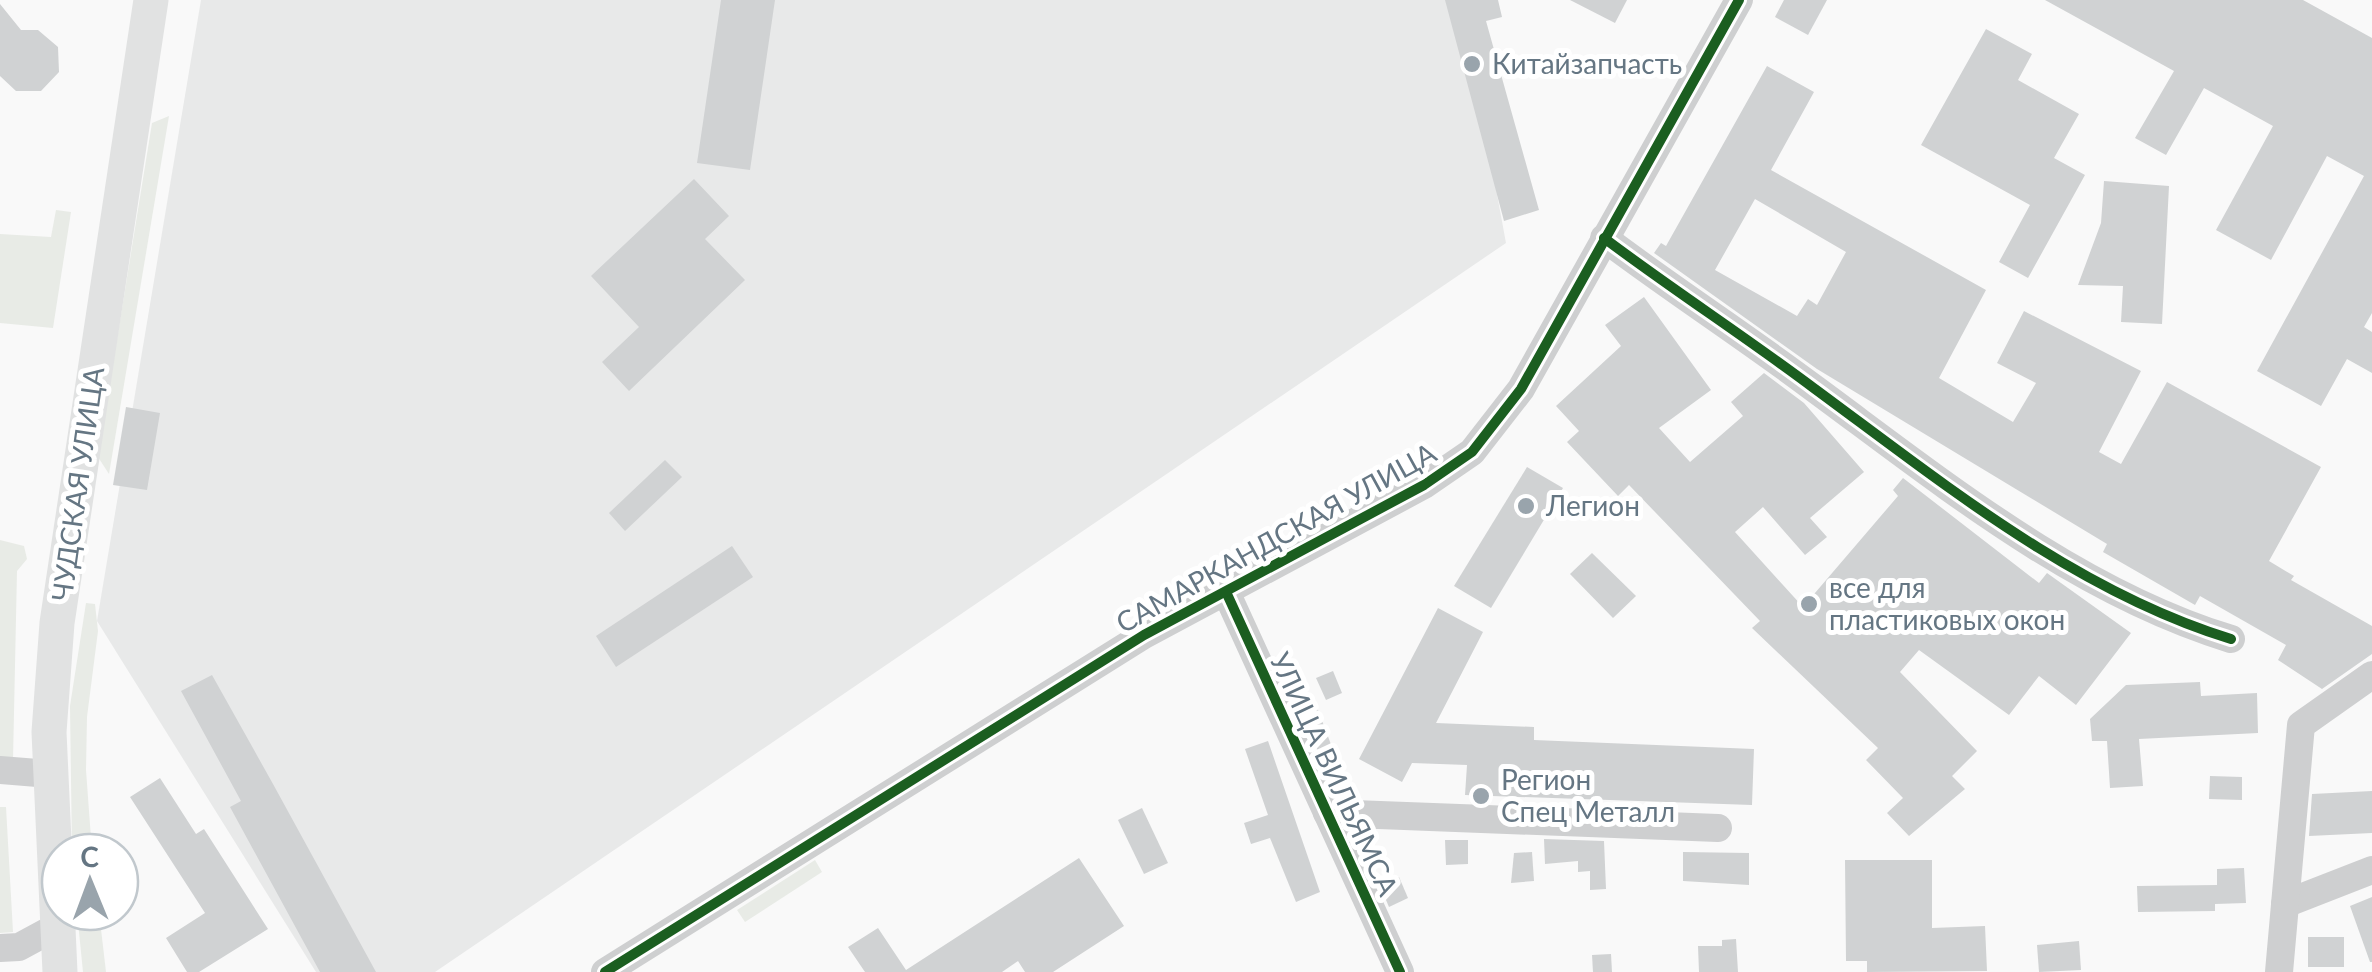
<svg xmlns="http://www.w3.org/2000/svg" width="2372" height="972" font-family="Lato,sans-serif">
<style>
.built{fill:#e8e9e9}
.green{fill:#e8ebe6}
.building{fill:#d0d2d3;fill-rule:evenodd}
.lines{fill:none;stroke-linecap:round;stroke-linejoin:round}
.minor{stroke:#cecfd0;stroke-width:28}
.major{stroke:#e1e2e2;stroke-width:35}
.cycleway-casing{stroke:#fff;stroke-width:16}
.cycleway{stroke:#1b5e20;stroke-width:10}
.poi-dot{fill:#99a4ac;stroke:#fff;stroke-width:4}
.labels{text-anchor:middle;stroke-width:10;stroke-linejoin:round;paint-order:stroke}
.poi-label{font-size:28px;fill:#657683;stroke:#fff;text-anchor:start}
.street-label{font-size:28px;fill:#657683;stroke:#fff}
</style>
<rect width="100%" height="100%" fill="#f9f9f9"/>
<path class="built" d="M201,0H1461L1506,243L435,972H316L97,621Z"/>
<g class="green">
<path d="M169,116L109,474L98,457L152,123Z"/>
<path d="M56,210L71,212L53,328L0,323V234L51,237Z"/>
<path d="M0,540L24,546L27,559L17,571L13,760L0,759Z"/>
<path d="M86,603L95,604L98,631L87,717L86,770L92,852H72L70,706Z"/>
<path d="M0,807H6L13,932L0,933Z"/>
<path d="M815,860L822,872L745,922L737,910Z"/>
<path d="M77,912H99L106,972H83Z"/>
</g>
<g class="building">
<path d="M721,0H775L750,170L697,163Z"/>
<path d="M1445,0H1498L1502,17L1486,21L1539,210L1504,221Z"/>
<path d="M1570,0H1627L1615,23Z"/>
<path d="M1784,0H1827L1808,35L1775,17Z"/>
<path d="M2045,0H2303L2372,38V313L2364,327L2372,332V373L2347,359L2321,406L2257,371L2364,176L2327,156L2271,260L2216,230L2273,126L2204,88L2166,155L2135,138L2174,71Z"/>
<path d="M0,4L21,30H38L58,47L59,72L41,91H16L0,76Z"/>
<path d="M1986,29L2032,54L2018,80L2079,114L2054,158L2085,175L2028,278L1999,262L2030,205L1921,145Z"/>
<path d="M1767,66L1814,92L1771,170L1986,290L1939,378L2013,422L2036,383L1997,363L2024,311L2141,371L2099,452L2121,464L2167,382L2321,467L2269,561L2294,576L2291,580L2372,626V654L2322,689L2278,660L2286,645L2200,596L2195,605L2103,552L2107,544L1817,369L1654,253L1661,243L1666,246ZM1755,199L1846,252L1817,305L1808,299L1797,316L1715,270Z"/>
<path d="M694,179L729,216L705,239L745,280L629,391L602,362L639,327L591,276Z"/>
<path d="M2104,181L2169,186L2162,324L2121,322L2123,286L2078,285L2101,223Z"/>
<path d="M1644,297L1711,390L1659,428L1690,462L1743,416L1731,402L1764,373L1804,403L1864,472L1810,518L1827,537L1805,555L1763,507L1735,532L1803,607L1898,496L1893,490L1903,478L2039,583L2047,573L2131,633L2076,705L2039,676L2009,715L1919,650L1900,672L1977,751L1952,776L1965,789L1909,836L1887,813L1903,798L1866,760L1878,748L1752,628L1760,621L1629,485L1618,496L1567,442L1579,431L1556,406L1621,346L1605,325Z"/>
<path d="M126,407L160,413L147,490L113,485Z"/>
<path d="M665,460L682,477L625,531L609,513Z"/>
<path d="M1527,467L1563,488L1491,608L1454,586Z"/>
<path d="M732,546L753,577L616,667L596,636Z"/>
<path d="M1592,553L1636,596L1613,618L1570,574Z"/>
<path d="M1438,608L1483,632L1436,723L1534,727V740L1754,749L1752,805L1465,795L1467,765L1412,763L1402,782L1359,759Z"/>
<path d="M1333,671L1342,693L1326,700L1316,678Z"/>
<path d="M212,675L273,784L376,972H320L230,807L241,801L181,691Z"/>
<path d="M2200,682L2201,696L2257,693L2258,733L2139,739L2143,786L2110,788L2107,741H2092L2090,719L2126,685Z"/>
<path d="M1313,697L1346,784L1335,789L1297,704Z"/>
<path d="M1268,741L1320,892L1296,902L1270,838L1251,844L1244,823L1268,815L1245,749Z"/>
<path d="M2210,776L2242,777V800L2209,799Z"/>
<path d="M160,778L196,834L204,829L268,929L199,972H187L166,938L205,913L130,797Z"/>
<path d="M2372,791V833L2309,836L2312,794Z"/>
<path d="M1142,808L1168,863L1144,874L1118,820Z"/>
<path d="M1544,839L1604,841L1606,889L1590,890V871L1578,872V861L1545,864Z"/>
<path d="M1445,840H1468V864L1446,865Z"/>
<path d="M1532,852L1534,881L1511,883L1514,853Z"/>
<path d="M1683,852L1749,853V885L1683,881Z"/>
<path d="M1079,858L1124,926L1053,972H1025L1018,961L1002,972H865L848,947L878,928L906,970Z"/>
<path d="M1845,860H1932V928L1985,926L1987,971L1867,972V961H1846Z"/>
<path d="M2244,868L2246,903L2215,904V911L2138,912L2137,886L2217,885V869Z"/>
<path d="M1399,877L1408,898L1389,907L1380,886Z"/>
<path d="M2372,897V962H2370L2350,906Z"/>
<rect x="2308" y="937" width="36" height="30"/>
<path d="M1736,939L1738,972H1699L1698,946H1722V940Z"/>
<path d="M2079,941L2081,970L2039,972L2037,945Z"/>
<path d="M1611,954L1612,972H1593L1592,955Z"/>
</g>
<g class="lines">
<g class="minor">
<path d="M1604,238C1673,290 1746,337 1815,389C1944,484 2077,592 2231,639"/>
<path d="M1227,594L1400,972"/>
<path d="M0,770L50,774"/>
<path d="M1327,813L1718,828"/>
<path d="M2285,904L2372,870"/>
<path d="M0,948L19,947L56,927"/>
<path d="M605,972L1144,635L1424,485L1472,452L1521,389L1739,0"/>
<path d="M2279,972L2301,725L2372,675"/>
</g>
<path class="major" d="M60,972L49,732L57,623L151,0"/>
<defs>
<g id="cycleway">
<path d="M1604,238C1673,290 1746,337 1815,389C1944,484 2077,592 2231,639"/>
<path d="M1227,594L1400,972"/>
<path d="M605,972L1144,635L1424,485L1472,452L1521,389L1739,0"/>
</g>
</defs>
<use href="#cycleway" class="cycleway-casing"/>
<use href="#cycleway" class="cycleway"/>
</g>
<g class="poi-dot">
<circle cx="1472" cy="64" r="10"/>
<circle cx="1526" cy="506" r="10"/>
<circle cx="1809" cy="604" r="10"/>
<circle cx="1481" cy="796" r="10"/>
</g>
<g class="labels">
<g class="poi-label">
<text x="1492" y="74">Китайзапчасть</text>
<text x="1546" y="516">Легион</text>
<text x="1829" y="598">все для<tspan x="1829" dy="32">пластиковых окон</tspan></text>
<text x="1501" y="790">Регион<tspan x="1501" dy="32">Спец Металл</tspan></text>
</g>
<g class="street-label">
<text transform="translate(78 484) rotate(-82)" y="10">ЧУДСКАЯ УЛИЦА</text>
<text transform="translate(1276 538) rotate(-29)" y="10">САМАРКАНДСКАЯ УЛИЦА</text>
<text transform="translate(1334 774) rotate(65)" y="10">УЛИЦА ВИЛЬЯМСА</text>
</g>
</g>
<g transform="translate(90 882) rotate(359)"><circle r="48" fill="#ffffff" stroke="#c1c8cd" stroke-width="2.5"/>
<path d="M0-8L18 38L0 25L-18 38Z" fill="#99a4ac"/>
<text y="-15" font-size="28" font-weight="bold" text-anchor="middle" fill="#657683">С</text>
</g>
</svg>
